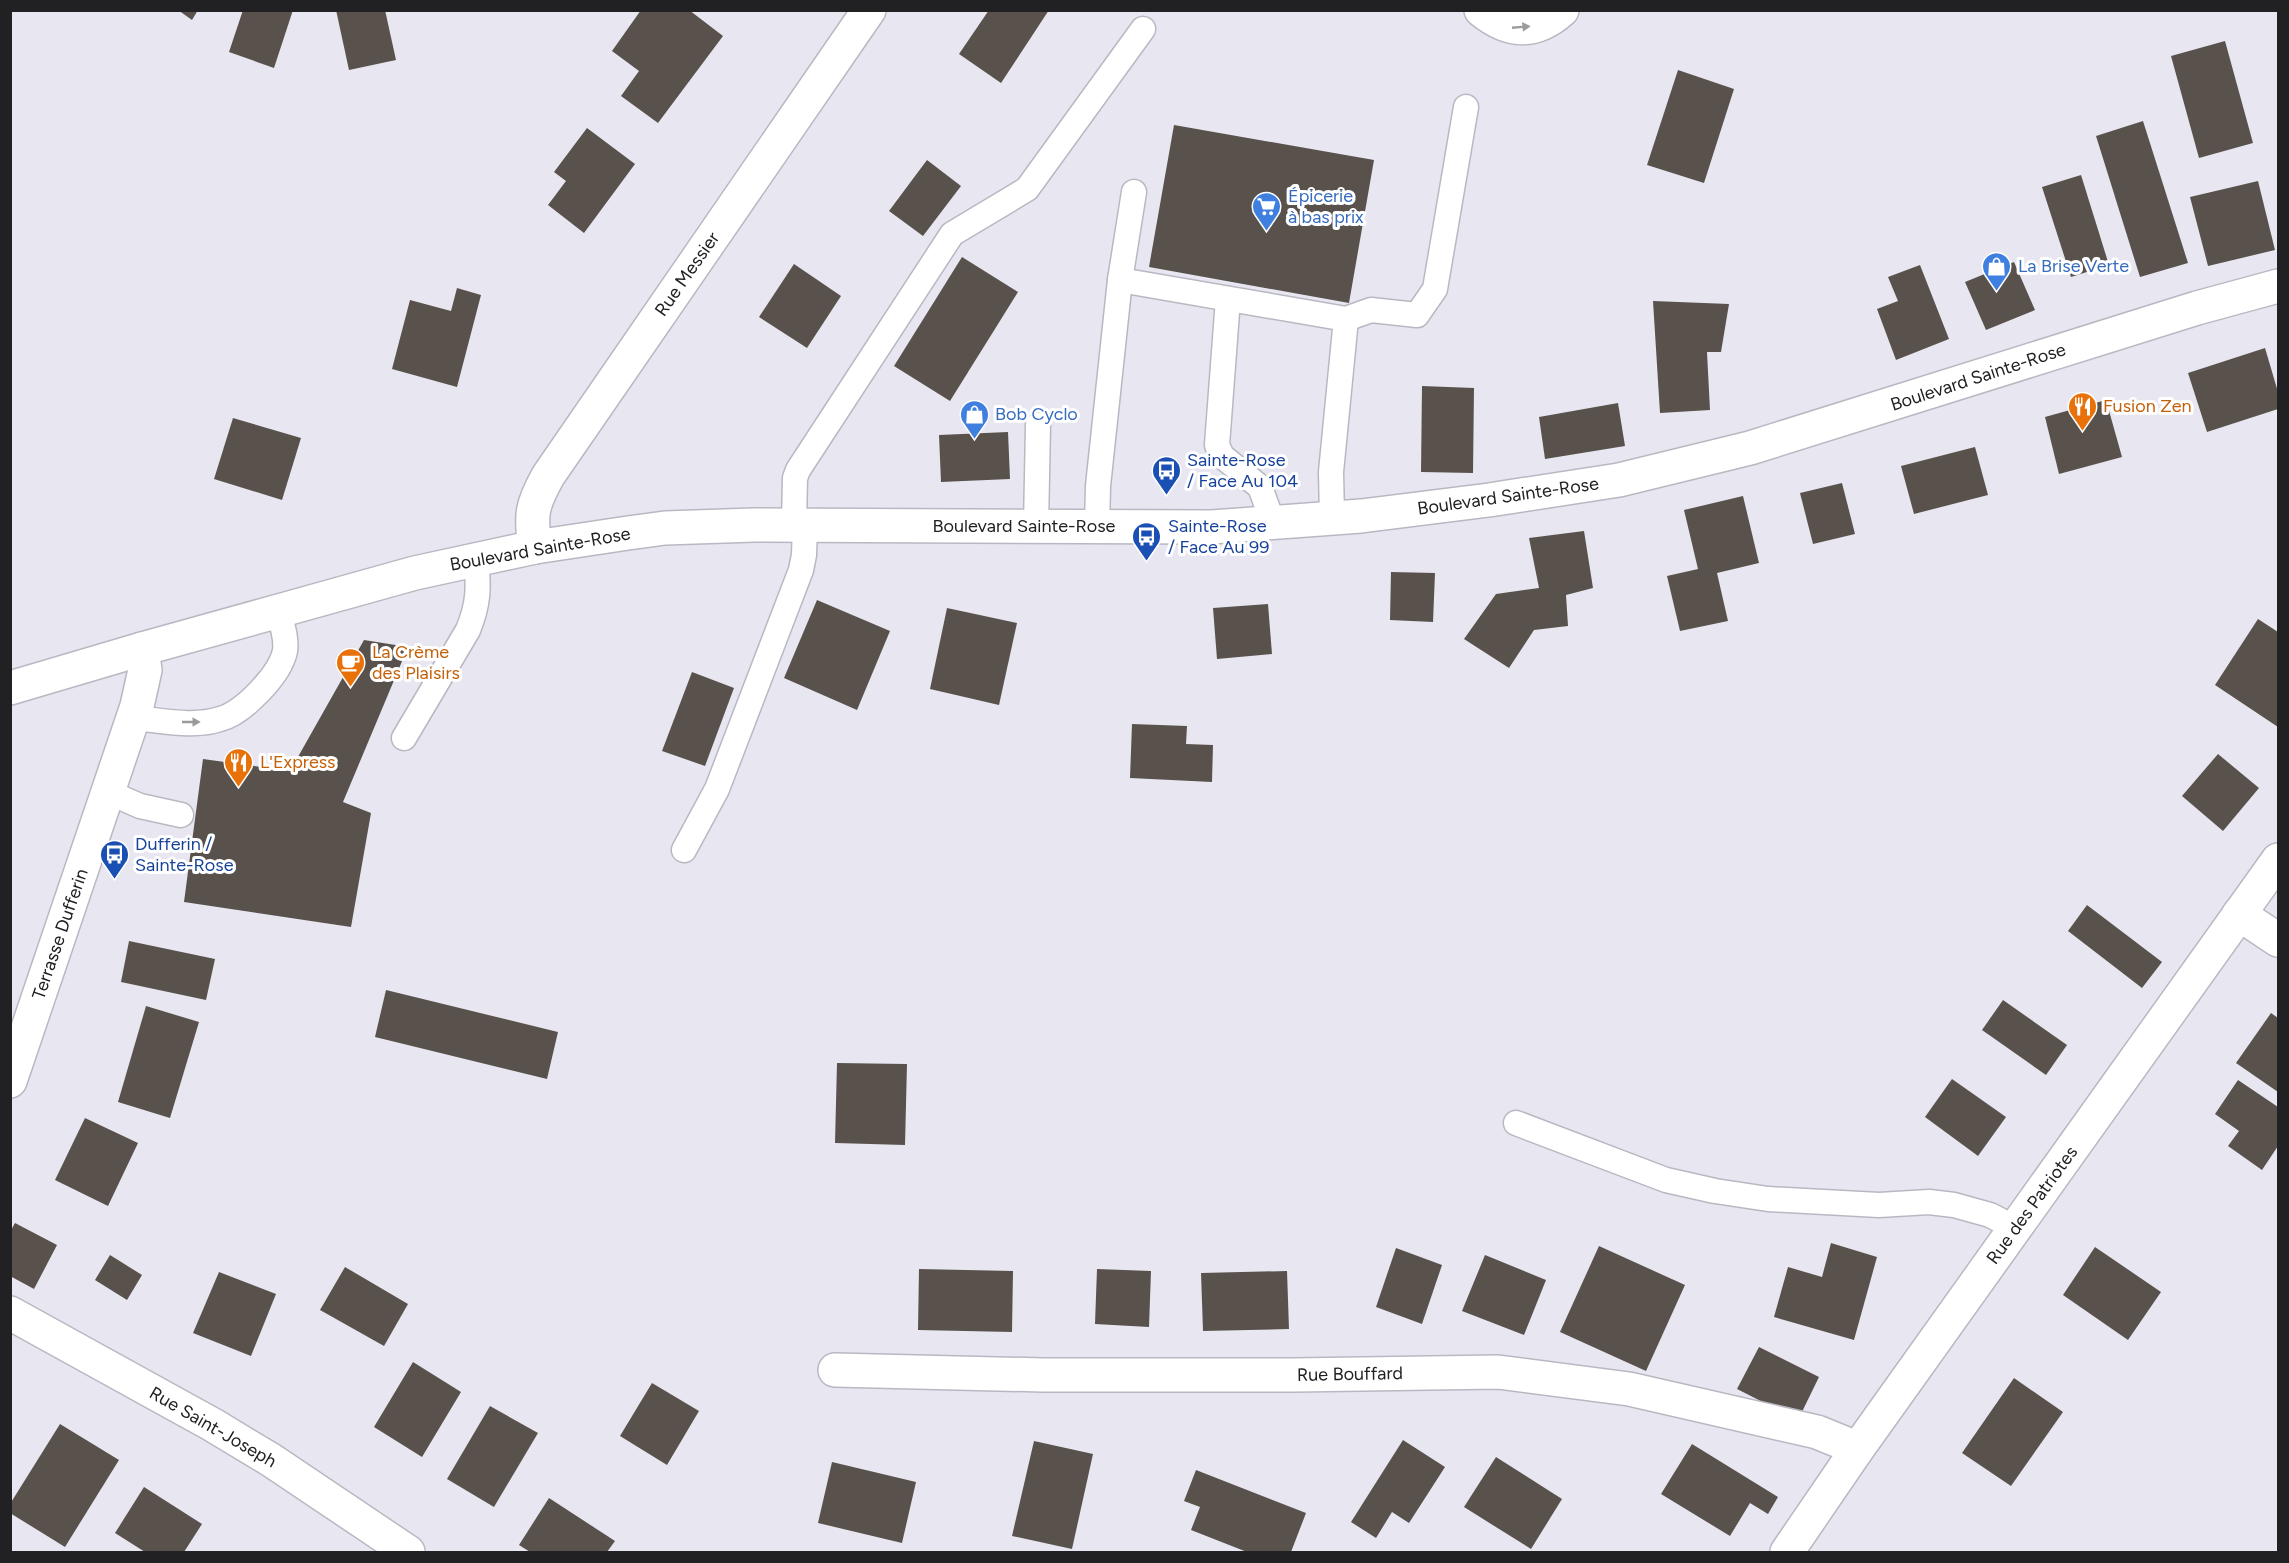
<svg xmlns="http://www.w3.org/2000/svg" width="2289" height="1563" font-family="Figtree,sans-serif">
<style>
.building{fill:#59524c}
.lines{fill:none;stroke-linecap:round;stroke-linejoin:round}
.lane-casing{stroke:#b9b8c2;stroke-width:27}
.street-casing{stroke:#b9b8c2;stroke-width:36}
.secondary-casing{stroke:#b9b8c2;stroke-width:36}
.lane{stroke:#fff;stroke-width:24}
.street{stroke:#fff;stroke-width:33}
.secondary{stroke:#fff;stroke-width:33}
.oneway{fill:#9b9b9c}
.labels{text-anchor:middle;stroke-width:6;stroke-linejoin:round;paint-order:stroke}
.shop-label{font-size:18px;fill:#366cbe;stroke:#fff;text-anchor:start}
.street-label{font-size:18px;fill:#212124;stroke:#fff}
.food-label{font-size:18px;fill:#c56008;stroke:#fff;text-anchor:start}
.transit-label{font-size:18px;fill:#164399;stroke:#fff;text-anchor:start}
</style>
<rect width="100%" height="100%" fill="#e8e7f1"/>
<g class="building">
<path d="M178,10H198L192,20Z"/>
<path d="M243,10H293L274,68L229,52Z"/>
<path d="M336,10H385L396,60L349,70Z"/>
<path d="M641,10H689L723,36L658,123L621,96L639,71L612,51Z"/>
<path d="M989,10H1049L1001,83L959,54Z"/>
<path d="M2225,41L2253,143L2199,158L2171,56Z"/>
<path d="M1678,70L1734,89L1704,183L1647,165Z"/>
<path d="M2143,121L2188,263L2140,277L2096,136Z"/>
<path d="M1174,125L1374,160L1349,303L1149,267Z"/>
<path d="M587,128L635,164L584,233L548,205L566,181L554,172Z"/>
<path d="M927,160L961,186L923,236L889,211Z"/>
<path d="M2081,175L2109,265L2071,277L2042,187Z"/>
<path d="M2258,181L2275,250L2208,266L2190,197Z"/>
<path d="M962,257L1018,292L950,401L894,366Z"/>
<path d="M2014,262L2035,310L1986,330L1965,282Z"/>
<path d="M794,264L841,296L807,348L759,317Z"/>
<path d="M1920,265L1949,339L1896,360L1877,309L1898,301L1888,277Z"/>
<path d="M457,288L481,295L457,387L392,369L410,300L451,311Z"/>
<path d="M1653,301L1729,304L1721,352H1707L1710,410L1660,413Z"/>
<path d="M2265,348L2278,392V409L2207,432L2188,373Z"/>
<path d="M1422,386L1474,388L1473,473L1421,472Z"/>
<path d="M2106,400L2122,457L2059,474L2045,417Z"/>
<path d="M1618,403L1625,446L1545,459L1539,417Z"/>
<path d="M233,418L301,438L282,500L214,479Z"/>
<path d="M1008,432L1010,479L941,482L939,435Z"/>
<path d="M1975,447L1988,495L1914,514L1901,466Z"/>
<path d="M1842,483L1855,534L1813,544L1800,493Z"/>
<path d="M1743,496L1759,563L1717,573L1728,621L1680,631L1667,576L1698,569L1684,510Z"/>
<path d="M1584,531L1593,588L1566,595L1568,626L1534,630L1509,668L1464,639L1496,594L1539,588L1529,538Z"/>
<path d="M1391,572L1435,573L1433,622L1390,620Z"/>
<path d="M817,600L890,631L857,710L784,678Z"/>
<path d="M1268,604L1272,654L1217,659L1213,608Z"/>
<path d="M947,608L1017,623L999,705L930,689Z"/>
<path d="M2258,619L2278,632V727L2215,685Z"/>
<path d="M364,640L408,647L343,802L371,813L351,927L184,902L203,759L290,771Z"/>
<path d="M692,672L734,688L705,766L662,751Z"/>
<path d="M1132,724L1187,726L1186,744L1213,745L1212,782L1130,778Z"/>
<path d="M2218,754L2259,788L2223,831L2182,796Z"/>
<path d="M2087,905L2162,962L2142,988L2068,931Z"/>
<path d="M129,941L215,959L206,1000L121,982Z"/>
<path d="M386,990L558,1032L547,1079L375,1037Z"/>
<path d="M2003,1000L2067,1045L2046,1075L1982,1030Z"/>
<path d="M146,1006L199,1022L170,1118L118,1102Z"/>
<path d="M2271,1013L2278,1018V1092L2236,1063Z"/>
<path d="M837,1063L907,1064L905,1145L835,1143Z"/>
<path d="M1952,1079L2006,1117L1978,1156L1925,1117Z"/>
<path d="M2238,1080L2278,1107V1146L2262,1170L2228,1146L2239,1131L2215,1114Z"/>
<path d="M85,1118L138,1143L108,1206L55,1180Z"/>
<path d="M15,1223L57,1245L34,1289L10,1276V1232Z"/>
<path d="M1831,1243L1877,1257L1854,1340L1774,1317L1788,1267L1822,1277Z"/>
<path d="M1599,1246L1685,1285L1646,1371L1560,1332Z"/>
<path d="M2095,1247L2161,1292L2128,1340L2063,1295Z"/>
<path d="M1396,1248L1442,1265L1422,1324L1376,1307Z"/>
<path d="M110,1255L142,1275L127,1300L95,1280Z"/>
<path d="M1485,1255L1546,1280L1524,1335L1462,1311Z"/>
<path d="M345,1267L408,1304L384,1346L320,1310Z"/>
<path d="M919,1269L1013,1271L1012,1332L918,1330Z"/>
<path d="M1097,1269L1151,1271L1149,1327L1095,1324Z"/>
<path d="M1287,1271L1289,1329L1203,1331L1201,1273Z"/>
<path d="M219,1272L276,1294L251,1356L193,1333Z"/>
<path d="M1759,1347L1819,1377L1798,1420L1737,1389Z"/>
<path d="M413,1362L461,1392L422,1457L374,1427Z"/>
<path d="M2014,1378L2063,1412L2011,1486L1962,1453Z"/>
<path d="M652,1383L699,1411L667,1465L620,1436Z"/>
<path d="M490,1406L538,1433L494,1507L447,1479Z"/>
<path d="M60,1424L119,1460L65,1547L10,1513V1504Z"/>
<path d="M1403,1440L1445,1467L1409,1523L1392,1512L1376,1538L1351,1522Z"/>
<path d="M1034,1441L1093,1454L1072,1549L1012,1536Z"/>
<path d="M1692,1444L1778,1497L1768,1514L1750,1503L1730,1536L1661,1494Z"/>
<path d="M1496,1457L1562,1499L1531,1549L1464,1507Z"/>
<path d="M832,1462L916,1482L902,1543L818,1523Z"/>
<path d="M1196,1470L1306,1513L1291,1552H1247L1191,1530L1200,1507L1184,1501Z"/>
<path d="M144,1487L202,1524L184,1552H145L115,1533Z"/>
<path d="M549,1498L615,1541L607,1552H530L519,1545Z"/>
</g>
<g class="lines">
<defs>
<g id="lane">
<path d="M1120,280L1134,192"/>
<path d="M1228,299L1217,445L1222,456L1260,487L1268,509L1269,523"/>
<path d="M1332,517L1331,472L1346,319"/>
<path d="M794,525L795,478L798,470L952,234L1027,189L1143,29"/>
<path d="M1036,527L1038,425"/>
<path d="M1097,527L1098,486L1120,280L1346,319L1371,310L1417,315L1435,289L1466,107"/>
<path d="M133,718C161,720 193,728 220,719C243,713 280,675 285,651C287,638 282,624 278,611"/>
<path d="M404,738L468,630C479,603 479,587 476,559"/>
<path d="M108,792L140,806L181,815"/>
<path d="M684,850L717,789L801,570L804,555L805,525"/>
<path d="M1516,1123L1666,1180L1715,1191L1768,1199L1879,1205L1929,1202L1954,1205L1990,1215L2015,1228"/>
</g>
<g id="street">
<path d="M1481,10C1508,32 1534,35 1562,10"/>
<path d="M535,547C530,514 532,505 548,476L869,10"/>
<path d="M2239,914L2278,940"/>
<path d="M10,1313L213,1425L271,1460L408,1552"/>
<path d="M835,1370L1043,1375H1294L1498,1372L1629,1389L1817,1432L1844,1443L1856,1451"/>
<path d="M1787,1552L1856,1451L2278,860"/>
</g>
<g id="secondary">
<path d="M10,688L142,649L415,573L535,547L628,533L665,528L754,525L1212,527L1361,516L1489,500L1619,480L1750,448L2197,308L2278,286"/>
<path d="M10,1081L137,706L145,670L142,649"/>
</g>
</defs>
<use href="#lane" class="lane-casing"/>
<use href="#street" class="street-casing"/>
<use href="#secondary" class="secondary-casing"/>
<use href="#lane" class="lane"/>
<use href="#street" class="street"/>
<use href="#secondary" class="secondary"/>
</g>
<defs><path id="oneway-solid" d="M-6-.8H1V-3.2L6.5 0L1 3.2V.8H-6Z" transform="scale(1.5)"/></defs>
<g class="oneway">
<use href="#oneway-solid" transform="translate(1521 27) rotate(-5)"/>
<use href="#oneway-solid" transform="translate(191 722)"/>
</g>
<defs>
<symbol id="supermarket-pin" viewBox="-11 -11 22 30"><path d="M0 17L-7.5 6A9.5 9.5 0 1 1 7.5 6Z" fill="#3f7fe0" stroke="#fff"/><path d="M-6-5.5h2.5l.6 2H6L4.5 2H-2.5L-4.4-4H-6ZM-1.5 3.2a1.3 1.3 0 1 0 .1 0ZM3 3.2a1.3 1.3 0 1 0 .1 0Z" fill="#fff"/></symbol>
<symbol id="shop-pin" viewBox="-11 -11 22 30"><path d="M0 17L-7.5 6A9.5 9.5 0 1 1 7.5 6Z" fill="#3f7fe0" stroke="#fff"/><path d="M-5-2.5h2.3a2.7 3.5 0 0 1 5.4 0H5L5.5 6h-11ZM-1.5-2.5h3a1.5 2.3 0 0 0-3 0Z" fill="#fff"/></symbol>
<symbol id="restaurant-pin" viewBox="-11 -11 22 30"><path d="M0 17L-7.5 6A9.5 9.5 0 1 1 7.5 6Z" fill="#e8710a" stroke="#fff"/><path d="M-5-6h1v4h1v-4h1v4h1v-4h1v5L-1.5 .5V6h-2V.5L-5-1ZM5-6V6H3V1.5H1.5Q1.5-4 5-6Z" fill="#fff"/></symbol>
<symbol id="bus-pin" viewBox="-11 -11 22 30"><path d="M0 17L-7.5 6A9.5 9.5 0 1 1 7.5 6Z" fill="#1a4fb4" stroke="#fff"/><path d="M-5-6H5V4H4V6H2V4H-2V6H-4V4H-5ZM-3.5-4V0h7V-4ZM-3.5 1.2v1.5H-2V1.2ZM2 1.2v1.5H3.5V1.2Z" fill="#fff"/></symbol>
<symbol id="cafe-pin" viewBox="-11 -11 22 30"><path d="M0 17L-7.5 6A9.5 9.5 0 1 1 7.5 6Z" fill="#e8710a" stroke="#fff"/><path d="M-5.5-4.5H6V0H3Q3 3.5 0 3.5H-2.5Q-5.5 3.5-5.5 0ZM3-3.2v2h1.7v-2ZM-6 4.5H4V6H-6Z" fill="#fff"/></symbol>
</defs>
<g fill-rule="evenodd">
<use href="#supermarket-pin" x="1250" y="190" width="33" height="45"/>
<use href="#shop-pin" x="1980" y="250" width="33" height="45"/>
<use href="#restaurant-pin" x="2066" y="390" width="33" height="45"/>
<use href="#shop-pin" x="958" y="398" width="33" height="45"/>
<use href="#bus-pin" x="1150" y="454" width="33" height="45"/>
<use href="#bus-pin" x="1130" y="520" width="33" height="45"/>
<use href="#cafe-pin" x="334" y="646" width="33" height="45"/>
<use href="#restaurant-pin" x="222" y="746" width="33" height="45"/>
<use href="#bus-pin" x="98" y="838" width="33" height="45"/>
</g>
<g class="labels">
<g class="shop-label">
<text x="1288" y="202">Épicerie<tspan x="1288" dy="21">à bas prix</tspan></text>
<text x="2018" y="272">La Brise Verte</text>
<text x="995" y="420">Bob Cyclo</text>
</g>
<g class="street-label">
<text transform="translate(687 274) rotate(-55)" y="6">Rue Messier</text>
<text transform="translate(1978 377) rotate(-18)" y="6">Boulevard Sainte-Rose</text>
<text transform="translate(1508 496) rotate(-8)" y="6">Boulevard Sainte-Rose</text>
<text x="1024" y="532">Boulevard Sainte-Rose</text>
<text transform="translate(540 549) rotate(-10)" y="6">Boulevard Sainte-Rose</text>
<text transform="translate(60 934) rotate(-71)" y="6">Terrasse Dufferin</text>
<text transform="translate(2032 1205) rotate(-54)" y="6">Rue des Patriotes</text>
<text transform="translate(1350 1374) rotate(-1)" y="6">Rue Bouffard</text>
<text transform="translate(213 1427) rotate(30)" y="6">Rue Saint-Joseph</text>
</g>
<g class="food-label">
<text x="2103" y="412">Fusion Zen</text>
<text x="372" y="658">La Crème<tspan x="372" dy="21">des Plaisirs</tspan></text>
<text x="260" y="768">L'Express</text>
</g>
<g class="transit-label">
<text x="1187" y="466">Sainte-Rose<tspan x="1187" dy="21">/ Face Au 104</tspan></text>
<text x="1168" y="532">Sainte-Rose<tspan x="1168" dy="21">/ Face Au 99</tspan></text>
<text x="135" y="850">Dufferin /<tspan x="135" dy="21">Sainte-Rose</tspan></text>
</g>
</g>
<rect width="2289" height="1563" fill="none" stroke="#212124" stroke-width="24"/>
</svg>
